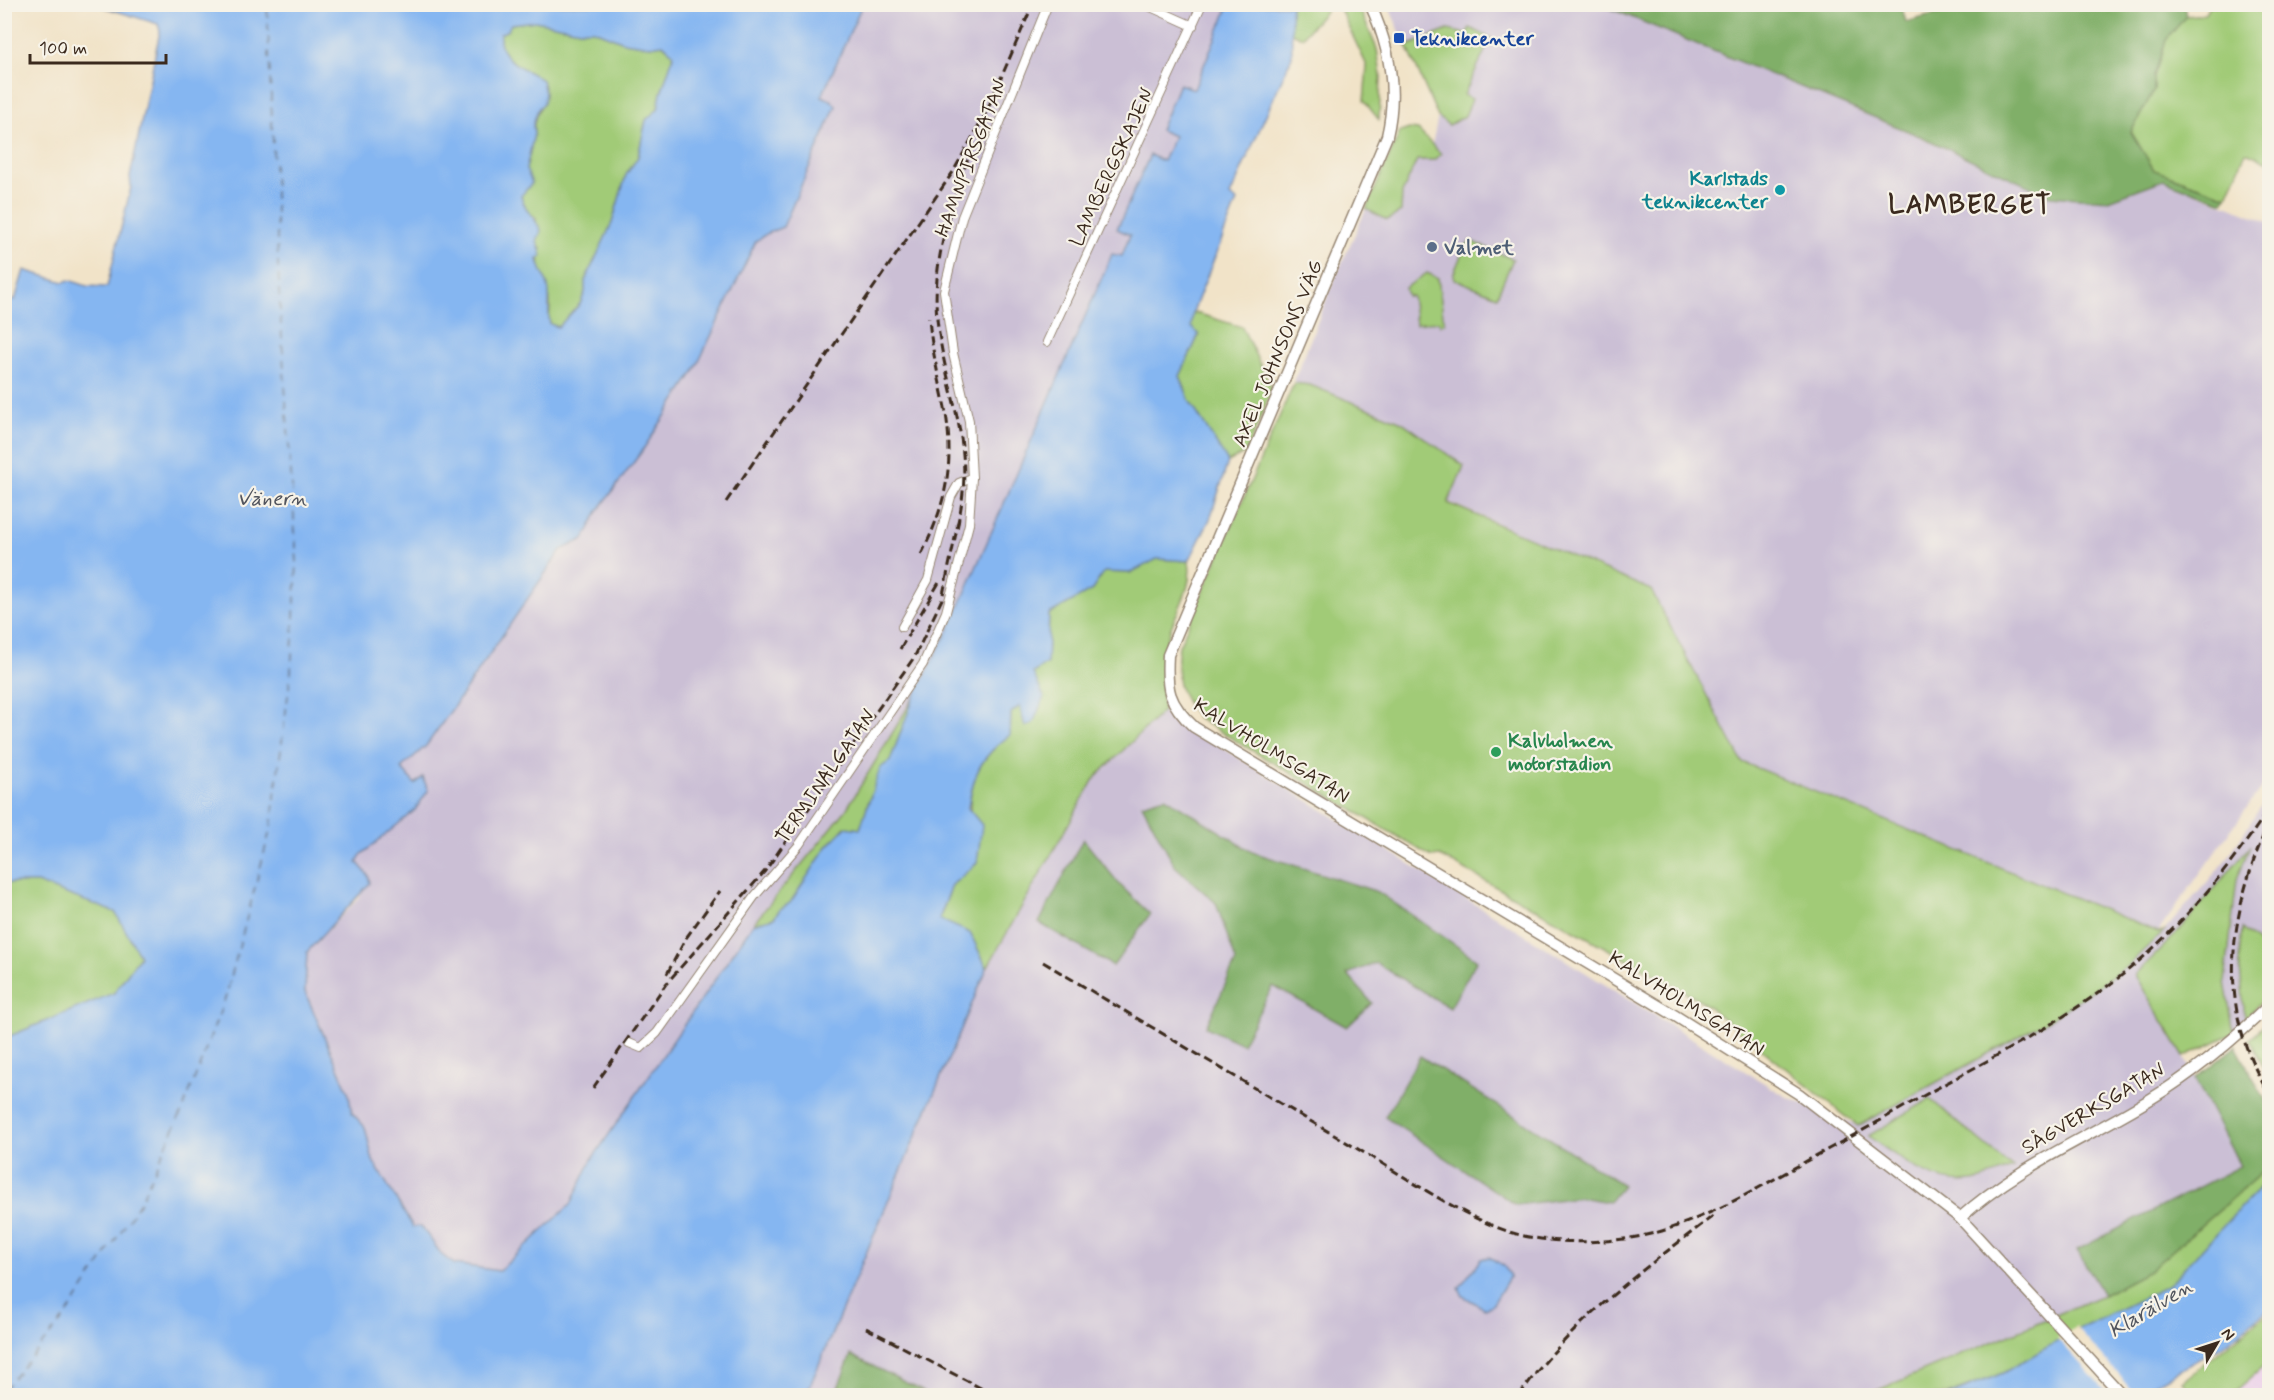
<svg xmlns="http://www.w3.org/2000/svg" width="2274" height="1400" font-family="Mynerve,sans-serif">
<style>
.built{fill:#ecd1ea}
.industrial{fill:#cbbfd5}
.green{fill:#a1cb77;stroke:#6e7a4a;stroke-width:1.5}
.forest{fill:#80af68;stroke:#5e6c43;stroke-width:1.5}
.water{fill:#85b6f1;stroke:#607088;stroke-width:1.5;fill-rule:evenodd}
.pier{fill:#f1e3c8}
.lines{fill:none;stroke-linecap:round;stroke-linejoin:round}
.ferry{stroke:#51545d;stroke-width:1.5;stroke-dasharray:8 6;stroke-linecap:butt}
.minor-casing{stroke:#968673;stroke-width:10}
.tertiary-casing{stroke:#968673;stroke-width:13}
.minor{stroke:#fff;stroke-width:8}
.tertiary{stroke:#fff;stroke-width:10}
.rail{stroke:#3b2a1e;stroke-width:3;stroke-dasharray:9 4.5;stroke-linecap:butt}
.transit-dot{fill:#1a4fb4;stroke:#f7f3e8;stroke-width:2}
.culture-dot{fill:#0f9aa8;stroke:#f7f3e8;stroke-width:2}
.service-dot{fill:#5c6f8a;stroke:#f7f3e8;stroke-width:2}
.leisure-dot{fill:#2e9e5b;stroke:#f7f3e8;stroke-width:2}
.labels{text-anchor:middle;stroke-width:4.5;stroke-linejoin:round;paint-order:stroke}
.transit-label{font-size:20px;font-weight:bold;fill:#164399;stroke:#f7f3e8;text-anchor:start}
.street-label{font-size:20px;fill:#3b2a1e;stroke:#f7f3e8}
.culture-label{font-size:20px;font-weight:bold;fill:#0d838f;stroke:#f7f3e8;text-anchor:end}
.service-label{font-size:20px;font-weight:bold;fill:#4e5e75;stroke:#f7f3e8;text-anchor:start}
.leisure-label{font-size:20px;font-weight:bold;fill:#27864d;stroke:#f7f3e8;text-anchor:start}
.water-label{font-size:21px;font-style:italic;fill:#51545d;stroke:#f7f3e8}
.district-label{font-size:26px;font-weight:bold;letter-spacing:1.5px;fill:#3b2a1e;stroke:#f7f3e8}
</style>
<rect width="100%" height="100%" fill="#f7f3e8"/>
<filter id="ink" filterUnits="userSpaceOnUse"><feTurbulence type="fractalNoise" baseFrequency=".0167" numOctaves="2"/><feDisplacementMap in="SourceGraphic" scale="12" xChannelSelector="R" yChannelSelector="G"/><feConvolveMatrix kernelMatrix="1 2 1 2 8 2 1 2 1" color-interpolation-filters="sRGB"/></filter>
<filter id="wash" filterUnits="userSpaceOnUse"><feTurbulence type="fractalNoise" baseFrequency=".008" numOctaves="4" result="noise"/><feDisplacementMap in="SourceGraphic" scale="24" xChannelSelector="R" yChannelSelector="G"/><feGaussianBlur stdDeviation="1.35" result="paint"/><feColorMatrix in="noise" values="0 0 0 0 0 0 0 0 0 0 0 0 0 0 0 0 0 1.4 0 .05"/><feComposite in="paint" operator="in"/></filter>
<g filter="url(#wash)">
<rect width="100%" height="100%" fill="#f1e3c8"/>
<path class="built" d="M2269,1362V1395L2231,1396L2238,1389Z"/>
<g class="industrial">
<path d="M1215,4L1227,9L1194,90L1179,85L1160,130L1174,136L1163,161L1150,155L1117,228L1130,234L1121,256L1112,254L952,623L914,697L846,810L741,940L592,1159L571,1204L499,1271L454,1264L442,1255L421,1227H413L373,1161L365,1127L352,1113L348,1091L305,991L307,952L360,897L368,875L357,862L361,855L415,810L423,778L415,784L401,768L450,712L561,549L584,539L598,511L642,451L694,372L756,241L768,233L783,227L836,106L822,97L862,5Z"/>
<path d="M1388,5H1602L1922,138L2050,196L2109,200L2163,180L2269,222V777L2158,932L1742,762L1651,590L1276,427L1332,285L1400,134L1432,144L1438,117Z"/>
<path d="M1163,711L1785,1096L1857,1126L2050,1019L2126,967L2164,931L2224,863L2269,794V953L2243,930L2239,959L2245,1019L2234,1033L2225,982L2237,879L2249,848L2179,931L2135,975L2184,1057L2240,1166L2077,1250L2103,1295L1864,1395L806,1396L987,968L1094,779Z"/>
</g>
<g class="green">
<path d="M1349,4L1358,5L1377,49L1381,76L1379,120L1364,101L1367,66L1340,9Z"/>
<path d="M1291,5V4L1331,5L1302,37L1291,33Z"/>
<path d="M2210,5H2269V162L2246,152L2227,196L2154,170L2131,132L2154,90V76L2166,40L2186,16L2206,14Z"/>
<path d="M535,21L580,30H594L624,42L650,46L662,44L674,54L661,93L658,109L646,120L638,157L626,175L612,223L585,281V292L580,304L558,327L550,324C548,316 551,309 550,300C547,282 535,268 541,249L537,241L536,218L523,208L520,195L534,134C533,122 535,112 544,103L545,93L542,80C524,68 497,60 500,34L508,30L510,24Z"/>
<path d="M1470,28L1491,38L1464,95L1472,99L1465,116L1449,125L1438,117L1407,46L1448,30L1466,34Z"/>
<path d="M1409,129L1418,130L1441,154L1435,160H1417L1402,193L1401,212L1387,220L1366,209L1400,132Z"/>
<path d="M1471,241L1513,259L1497,296L1454,279L1453,275L1465,246Z"/>
<path d="M1427,273L1438,278L1444,323L1440,325L1439,321L1416,324L1412,296H1407L1405,288Z"/>
<path d="M1193,312L1242,327L1272,389L1246,453L1228,462L1190,402L1180,376L1199,335L1191,327Z"/>
<path d="M1294,383L1310,385L1402,422L1464,466L1448,503L1651,590L1742,762L2158,932L2164,931L2126,967L2050,1019L1858,1126L1700,1000L1440,856L1432,857L1199,719C1177,692 1175,680 1179,646Z"/>
<path d="M1156,559L1189,561C1194,589 1175,611 1168,637C1161,661 1162,686 1163,711L1094,779L987,968L970,933L939,920L952,885L977,863C968,806 959,773 1010,735L1011,713L1020,705L1025,726L1033,723V673L1047,663L1049,614L1092,590L1104,572L1130,573Z"/>
<path d="M914,697L890,761L869,800L860,829L845,827L826,848L790,904L780,909L774,918L753,924L846,810Z"/>
<path d="M2250,846L2237,879L2225,982L2234,1033L2184,1057L2135,975L2179,931Z"/>
<path d="M5,883H37L115,912L140,956L114,993L5,1038Z"/>
<path d="M2242,929L2270,953L2269,993L2245,1019L2239,959Z"/>
<path d="M2269,1020V1079L2250,1039Z"/>
<path d="M1930,1099L2013,1168C2000,1172 1986,1179 1973,1181C1933,1187 1898,1157 1868,1136Z"/>
<path d="M2269,1166V1178L2166,1287L2075,1331L2003,1373L1947,1395L1864,1396L2103,1295L2149,1271Z"/>
<path d="M2269,1312V1362L2231,1395H2195L2183,1381Z"/>
</g>
<g class="forest">
<path d="M1602,5H1901L1906,22L1955,9V5H2184L2186,16L2166,40L2154,76V90L2131,132L2154,170L2227,196L2223,202L2163,180L2109,200L2050,196L1922,137Z"/>
<path d="M1165,797L1252,852L1378,892L1477,960L1450,1008L1376,963L1347,974L1372,1003L1347,1027L1273,986L1242,1044L1206,1027L1236,961L1216,903L1175,866L1142,804Z"/>
<path d="M1083,839L1120,885L1150,914L1113,966L1039,923Z"/>
<path d="M2236,1046L2269,1107V1166L2149,1271L2103,1295L2077,1250L2240,1166L2195,1079Z"/>
<path d="M1420,1056L1623,1185L1609,1202L1579,1197L1516,1205L1385,1117Z"/>
<path d="M851,1355L930,1395H835Z"/>
</g>
<g class="water">
<path d="M97,5H862L822,96L831,100L836,106L783,227L768,233L756,241L694,372L642,451L598,511L584,539L561,550L450,712L426,746L401,768L415,784L423,777L428,791L415,810L361,855L357,862L368,875L370,883L307,952L305,992L348,1091L352,1113L365,1127L373,1161L413,1227L421,1226L442,1255L454,1264L499,1271L571,1204L592,1159L753,924L774,918L780,909L790,903L826,848L846,827L860,829L880,768L890,761L914,697L952,623L1112,254L1122,256L1130,235L1117,229L1150,155L1163,161L1174,136L1160,130L1179,84L1194,89L1227,10L1215,5H1291L1292,56L1230,196L1237,201L1193,312L1191,327L1199,334L1180,376L1190,402L1228,462L1210,519L1189,561L1157,559L1130,573L1104,572L1092,590L1049,614L1047,663L1033,673L1044,697L1033,723L1025,727L1020,706L1011,713L1010,735C981,756 974,772 968,808L982,825L977,863L952,885L939,919L970,933L987,968L806,1395H5V1038L114,993L140,956L115,912L37,883H4L5,301L15,300L24,270L64,282L69,280L87,286L107,287L131,187L130,177L160,31L158,24ZM535,21L580,30H594L624,42L650,46L663,44L674,54L661,93L658,109L646,120L638,157L626,175L612,223L585,281V292L580,304L558,327L550,324C547,312 551,299 548,286C545,276 540,270 538,259L542,256L537,241L541,231C535,216 524,211 521,196L532,183L526,169L534,134L533,124L538,109L544,103L545,93L542,80C524,68 497,60 500,34L508,30L511,24Z"/>
<path d="M2269,1178V1309L2222,1346L2155,1384L2123,1395L1947,1396L2003,1373L2075,1331L2166,1287Z"/>
<path d="M1489,1257L1504,1266L1510,1276L1493,1304L1485,1309L1463,1296L1459,1288L1481,1259Z"/>
</g>
<path class="pier" d="M2076,1327L2136,1394L2109,1395L2057,1338Z"/>
<g class="lines">
<path class="ferry" d="M4,1389L66,1316L140,1202L183,1109L226,996L271,827L291,672L297,563L280,310L267,4"/>
</g>
</g>
<g filter="url(#ink)">
<g class="lines">
<defs>
<g id="minor">
<path d="M1144,4L1193,26"/>
<path d="M1047,342L1202,4"/>
<path d="M902,627L928,580L951,497L959,483L972,478L969,421L953,353L944,291L962,217L1048,4"/>
<path d="M629,1043L641,1048L657,1033L754,897L799,845L923,664L946,612L956,574L969,524L972,478"/>
</g>
<g id="tertiary">
<path d="M1370,4C1390,47 1398,90 1387,136L1168,655C1166,689 1168,703 1194,727L1674,1015L1799,1094L1960,1218L2123,1396"/>
<path d="M1960,1218C2016,1167 2085,1139 2149,1100C2192,1074 2234,1040 2270,1004"/>
</g>
</defs>
<use href="#minor" class="minor-casing"/>
<use href="#tertiary" class="tertiary-casing"/>
<use href="#minor" class="minor"/>
<use href="#tertiary" class="tertiary"/>
<g class="rail">
<path d="M726,502L953,172L985,115L1033,4"/>
<path d="M957,526C977,449 948,400 938,327C930,269 949,209 969,156"/>
<path d="M921,555C946,505 955,464 945,408C939,377 931,348 929,317"/>
<path d="M900,649L940,581"/>
<path d="M2270,820C2230,910 2213,1006 2270,1095"/>
<path d="M1043,962C1151,1027 1259,1091 1368,1155C1414,1182 1477,1227 1529,1237C1571,1245 1624,1243 1665,1230C1725,1211 1779,1175 1834,1146C1864,1130 1893,1113 1923,1096C1993,1057 2064,1022 2127,971C2183,925 2230,868 2270,807"/>
<path d="M667,974L686,938L720,891"/>
<path d="M593,1088L666,984L765,871L915,656L942,599L959,519"/>
<path d="M866,1328L996,1396"/>
<path d="M1519,1396C1569,1323 1644,1269 1713,1216"/>
</g>
</g>
</g>
<rect class="transit-dot" x="1393" y="32" width="12" height="12" rx="3"/>
<circle class="culture-dot" cx="1780" cy="190" r="6"/>
<circle class="service-dot" cx="1432" cy="247" r="6"/>
<circle class="leisure-dot" cx="1496" cy="752" r="6"/>
<g class="labels">
<g class="transit-label">
<text x="1411" y="45">Teknikcenter</text>
</g>
<g class="street-label">
<text transform="translate(970 158) rotate(-69)" y="7">HAMNPIRSGATAN</text>
<text transform="translate(1111 167) rotate(-65)" y="7">LAMBERGSKAJEN</text>
<text transform="translate(1277 353) rotate(-67)" y="7">AXEL JOHNSONS VÄG</text>
<text transform="translate(1272 750) rotate(32)" y="7">KALVHOLMSGATAN</text>
<text transform="translate(825 776) rotate(-55)" y="7">TERMINALGATAN</text>
<text transform="translate(1687 1003) rotate(32)" y="7">KALVHOLMSGATAN</text>
<text transform="translate(2093 1108) rotate(-30)" y="7">SÅGVERKSGATAN</text>
</g>
<g class="culture-label">
<text x="1768" y="185">Karlstads<tspan x="1768" dy="23">teknikcenter</tspan></text>
</g>
<g class="service-label">
<text x="1444" y="254">Valmet</text>
</g>
<g class="leisure-label">
<text x="1508" y="747">Kalvholmen<tspan x="1508" dy="23">motorstadion</tspan></text>
</g>
<g class="water-label">
<text x="272" y="505">Vänern</text>
<text transform="translate(2150 1308) rotate(-31)" y="7">Klarälven</text>
</g>
<g class="district-label">
<text x="1970" y="213">LAMBERGET</text>
</g>
</g>
<rect width="2274" height="1400" fill="none" stroke="#f7f3e8" stroke-width="24"/>
<g transform="translate(2217 1343) rotate(51)" stroke="#f7f3e8" stroke-width="4.5" paint-order="stroke">
<path d="M0-4.5L10 22L0 15L-10 22Z" fill="#3b2a1e"/>
<text y="-9" font-size="16" font-weight="bold" text-anchor="middle" fill="#3b2a1e">N</text>
</g>
<path d="M30 54v9h136v-9" fill="none" stroke="#3b2a1e" stroke-width="3"/>
<text x="39" y="54" font-size="18" fill="#3b2a1e" stroke="#f7f3e8" stroke-width="4.5" paint-order="stroke">100 m</text>
</svg>
